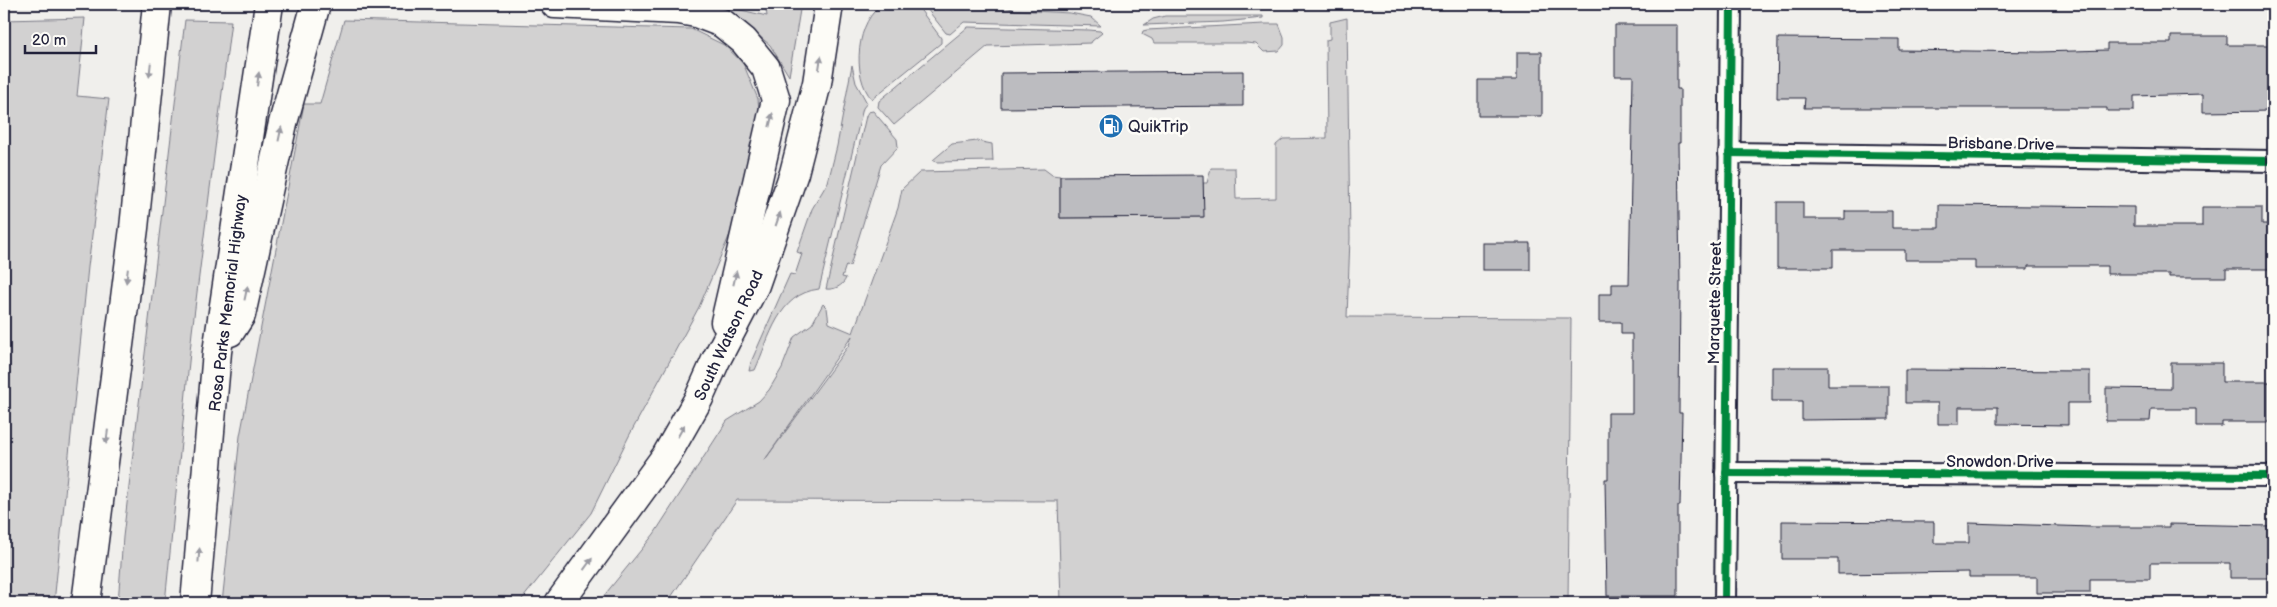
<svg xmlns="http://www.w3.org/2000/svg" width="2277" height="607" font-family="'Balsamiq Sans',sans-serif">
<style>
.green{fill:#d2d1d1;stroke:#7a7a86;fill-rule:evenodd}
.building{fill:#bcbcc0;stroke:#22223b}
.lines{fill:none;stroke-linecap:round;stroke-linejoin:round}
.street-casing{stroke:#22223b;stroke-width:24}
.secondary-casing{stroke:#22223b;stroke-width:31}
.highway-casing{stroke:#22223b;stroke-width:31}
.street{stroke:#fdfcf7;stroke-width:20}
.secondary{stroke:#fdfcf7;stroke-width:28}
.highway{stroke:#fdfcf7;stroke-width:28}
.cycleway-casing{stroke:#fdfcf7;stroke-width:11}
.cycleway{stroke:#00873e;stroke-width:8}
.oneway{fill:#9a9aa2}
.labels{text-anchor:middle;stroke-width:5;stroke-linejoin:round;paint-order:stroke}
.poi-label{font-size:16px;fill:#22223b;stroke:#fdfcf7;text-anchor:start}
.street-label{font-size:16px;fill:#22223b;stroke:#fdfcf7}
</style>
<rect width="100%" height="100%" fill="#f0efec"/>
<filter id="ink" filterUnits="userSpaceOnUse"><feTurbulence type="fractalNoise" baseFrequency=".02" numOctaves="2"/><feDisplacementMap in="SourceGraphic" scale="10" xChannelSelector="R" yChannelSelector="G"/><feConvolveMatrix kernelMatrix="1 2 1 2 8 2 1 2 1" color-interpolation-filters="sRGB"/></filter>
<g filter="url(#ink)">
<g class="green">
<path d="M738,4H801L789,76L770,45L723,6L767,16L766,10Z"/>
<path d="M884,4H916L941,38V43L872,99C851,77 856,18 884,4Z"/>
<path d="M923,4H999L1015,10L1070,13L1091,17L1101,26L964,22L950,34L946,33Z"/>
<path d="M1165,16H1263V18L1223,22L1144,25L1153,19Z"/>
<path d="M85,18L77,96L109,99L88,267L54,603H4V20Z"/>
<path d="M1347,18L1350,238L1347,317L1571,318L1568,603H1061L1058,501L737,500L667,603H598L654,534L727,421L759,401L769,390L782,368L794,337L812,324L823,304L827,308L829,323L853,333L898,208L902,189L920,172L1044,169L1052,175L1060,176V218L1203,217V183H1207L1211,168H1235L1236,199L1276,198V145L1283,139L1327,138L1326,40L1330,39V22ZM852,336L849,345L764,461Z"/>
<path d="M185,20L231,21L192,332L165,603H118L123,537Z"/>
<path d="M344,20L691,29L724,45L743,63L758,99L761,133L742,206L699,307L629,436L591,513L519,603H222L240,436L304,104H320Z"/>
<path d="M1264,24H1279L1284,37V45L1279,51L1264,52L1256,44L1246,43H1154L1152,39L1142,34L1143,31L1147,30Z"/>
<path d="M968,27L1089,30L1100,31L1102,33L1092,41L1091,43L988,46L894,125L878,107L879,101Z"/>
<path d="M852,65L856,83L867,103L863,108L819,289C778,294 770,337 755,370L749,371L751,362L790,274L795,275L802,254L797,252L812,209L828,182L837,146Z"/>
<path d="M873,111L897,139L898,147L881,165L850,266L846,265L842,277L846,278C843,286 834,290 826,289L866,116L868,112Z"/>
<path d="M977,141L992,144L993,161L936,162L933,160L952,144Z"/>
</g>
<g class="building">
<path d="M1615,25H1677V89H1680V143H1678L1680,284L1679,413H1682L1680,506H1678V596H1607L1605,479H1608V413H1632V334H1621V322H1599V294H1612V284H1629L1633,76H1615Z"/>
<path d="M2171,36H2227V45H2273V111L2203,112V94L2134,96V111H2107V108H1804L1805,98H1777L1778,38L1899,39V50L2040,52L2107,50V43H2171Z"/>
<path d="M1517,52H1542V116H1478V80H1517Z"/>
<path d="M1243,71V106L1001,108V73Z"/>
<path d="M1203,175L1204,217L1060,218V176Z"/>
<path d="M1777,202H1803V219H1845V211H1892V228H1939V205L2134,207V226H2202V207H2262V224H2273V269H2226V277H2169V274H2107V266H2028V269H1975V260H1905V250H1833V268H1777Z"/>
<rect x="1483" y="243" width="47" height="27"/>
<path d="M2171,363H2222V382H2273V422H2222V426H2196V409H2151L2150,421H2106V388L2171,389Z"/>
<path d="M1772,367H1828V386H1889V419L1802,420V401H1772Z"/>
<path d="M1905,370L2090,371V403H2068V425L1998,424V407H1959V424H1938V403H1905Z"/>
<path d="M1782,521L1934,522V543H1969V523L2091,527H2169V524L2273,526V578H2230V563H2150V579H2090V593H2037V577H1969V572L1838,574V559H1782Z"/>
</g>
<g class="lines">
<defs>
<g id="street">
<path d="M1729,153L2273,161"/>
<path d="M1726,473L2273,476"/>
<path d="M1725,603L1731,4"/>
</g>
<g id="secondary">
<path d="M555,4L679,10L696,13L722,23L744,41L766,68L776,100L725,322"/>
<path d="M559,603L666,456L699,398L716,360L755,285L794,173L817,83L829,4"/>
</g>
<g id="highway">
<path d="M230,332L241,315L283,123L316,4"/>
<path d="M86,603L134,228L157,4"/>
<path d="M195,603L217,352L269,4"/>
</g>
</defs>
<use href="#street" class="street-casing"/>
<use href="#secondary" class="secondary-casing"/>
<use href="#highway" class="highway-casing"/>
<use href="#street" class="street"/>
<use href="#secondary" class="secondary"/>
<use href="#highway" class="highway"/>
<defs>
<g id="cycleway">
<path d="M1729,153L2273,161"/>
<path d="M1726,473L2273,476"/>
<path d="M1725,603L1731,4"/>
</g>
</defs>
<use href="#cycleway" class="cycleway-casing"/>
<use href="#cycleway" class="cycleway"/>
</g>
<defs><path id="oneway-solid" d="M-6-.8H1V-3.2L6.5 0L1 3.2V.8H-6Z" transform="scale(1.25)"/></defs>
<g class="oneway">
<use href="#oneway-solid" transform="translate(820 63) rotate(-81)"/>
<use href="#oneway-solid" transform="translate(150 70) rotate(96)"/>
<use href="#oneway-solid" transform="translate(258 79) rotate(-82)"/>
<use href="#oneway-solid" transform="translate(771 120) rotate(-77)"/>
<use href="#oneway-solid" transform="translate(280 134) rotate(-78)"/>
<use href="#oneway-solid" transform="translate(778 219) rotate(-71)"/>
<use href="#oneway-solid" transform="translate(127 276) rotate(97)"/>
<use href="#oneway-solid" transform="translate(735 278) rotate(-77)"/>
<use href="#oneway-solid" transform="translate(246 293) rotate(-78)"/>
<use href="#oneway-solid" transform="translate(681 431) rotate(-61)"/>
<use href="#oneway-solid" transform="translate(107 437) rotate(97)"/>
<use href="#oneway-solid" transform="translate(199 555) rotate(-85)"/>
<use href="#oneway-solid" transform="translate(588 564) rotate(-54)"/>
</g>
</g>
<defs>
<symbol id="fuel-disc" viewBox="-11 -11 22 22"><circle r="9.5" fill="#1f6fb2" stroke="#fdfcf7"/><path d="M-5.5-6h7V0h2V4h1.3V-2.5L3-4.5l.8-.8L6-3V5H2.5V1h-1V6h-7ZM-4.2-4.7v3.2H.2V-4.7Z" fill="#fff"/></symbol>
</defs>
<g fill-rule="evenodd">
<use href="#fuel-disc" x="1097" y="112" width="28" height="28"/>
</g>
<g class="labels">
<g class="poi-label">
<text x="1128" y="132">QuikTrip</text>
</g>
<g class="street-label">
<text transform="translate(2001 143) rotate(1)" y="6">Brisbane Drive</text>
<text transform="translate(227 303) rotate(-83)" y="6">Rosa Parks Memorial Highway</text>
<text transform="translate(1714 303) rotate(-89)" y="6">Marquette Street</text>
<text transform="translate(728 335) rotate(-65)" y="6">South Watson Road</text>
<text x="2000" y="467">Snowdon Drive</text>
</g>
</g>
<rect width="2277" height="607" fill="none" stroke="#fdfcf7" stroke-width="20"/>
<rect x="10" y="10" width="2257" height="587" fill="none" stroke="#22223b" stroke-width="2" filter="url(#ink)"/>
<path d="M25 45v8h71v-8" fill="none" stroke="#22223b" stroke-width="2.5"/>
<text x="32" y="45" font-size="15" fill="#22223b" stroke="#fdfcf7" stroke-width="4" paint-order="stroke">20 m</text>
</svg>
